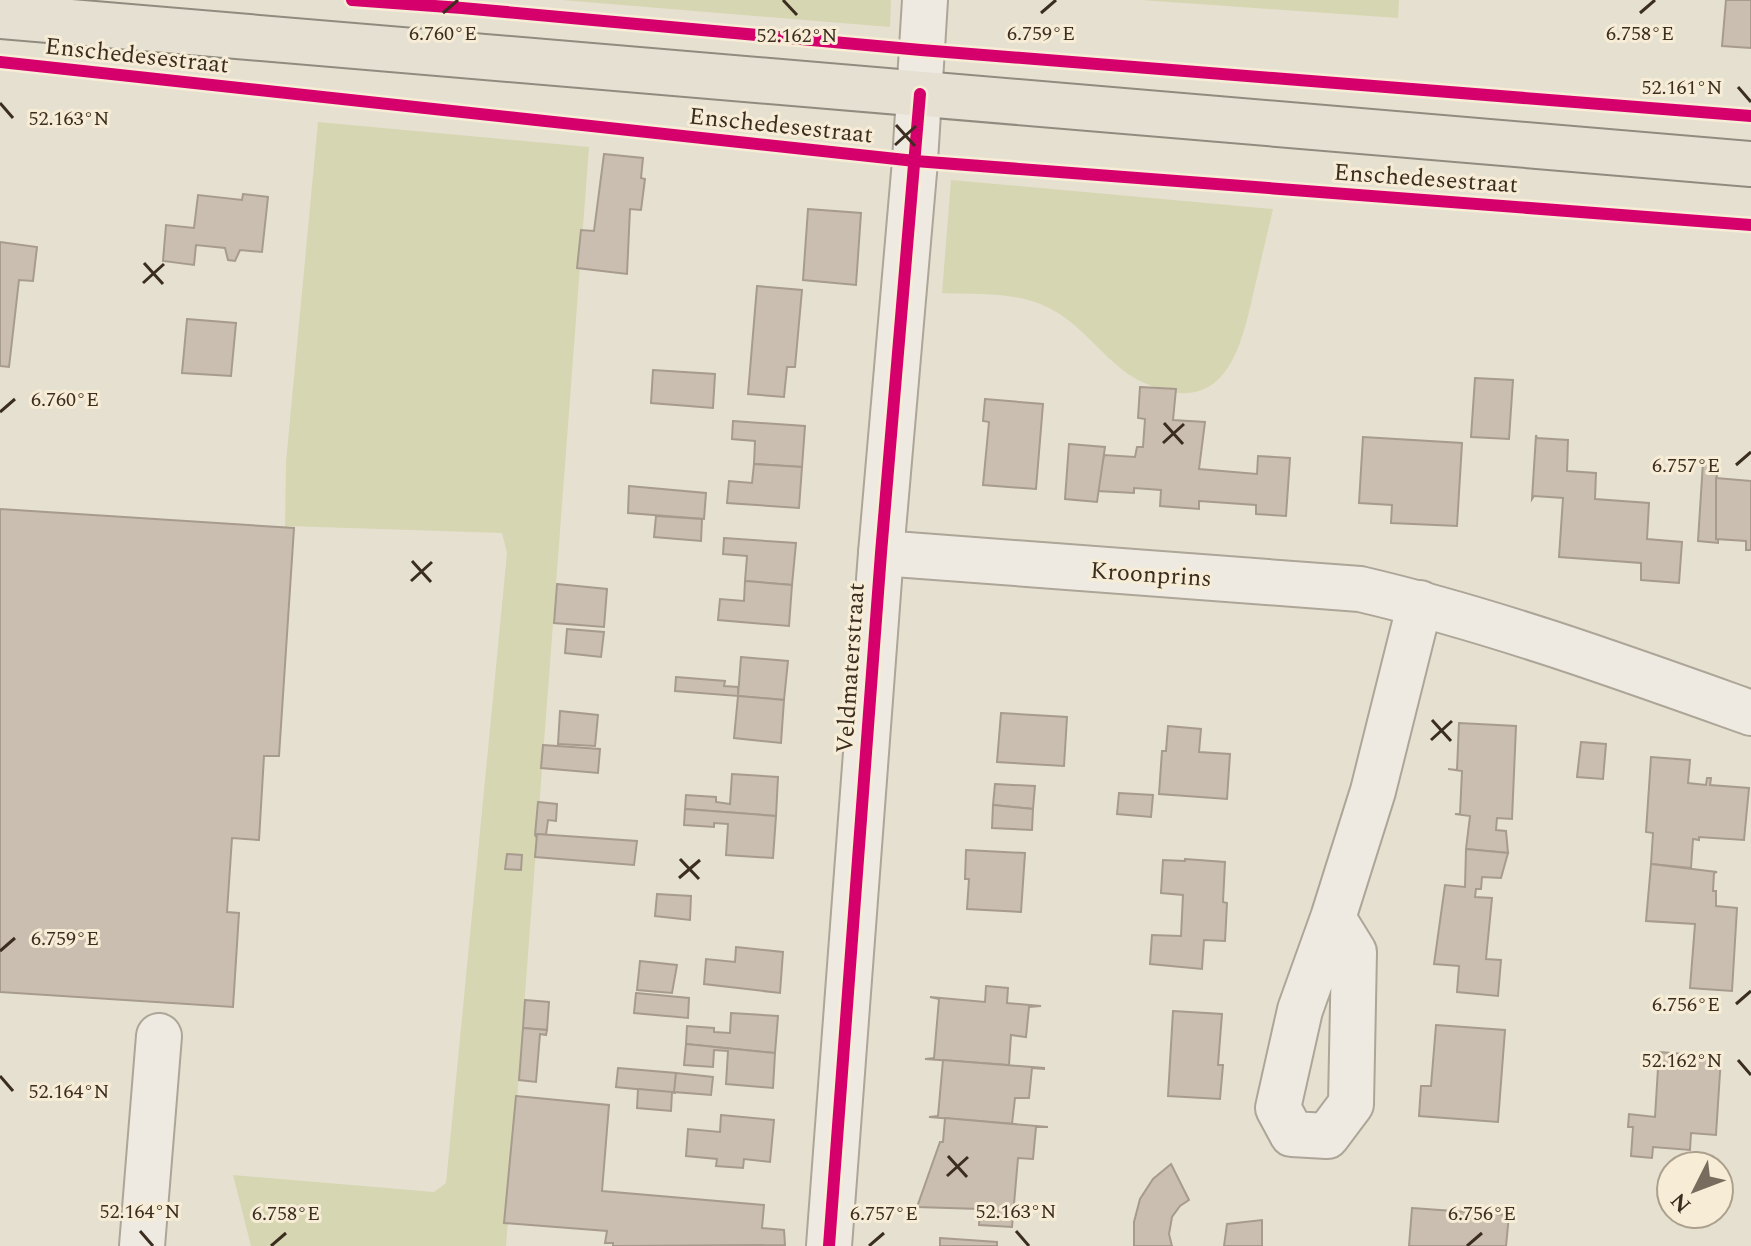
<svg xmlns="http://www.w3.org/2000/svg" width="1751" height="1246" font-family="Spectral,serif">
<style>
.green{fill:#d6d6b2}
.building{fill:#cabeb0;stroke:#a79b8e;stroke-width:2}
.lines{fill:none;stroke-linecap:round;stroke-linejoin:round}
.minor-casing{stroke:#aca598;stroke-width:48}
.major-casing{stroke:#918a7f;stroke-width:48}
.minor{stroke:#eeeae1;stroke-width:44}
.major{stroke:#e6e0d3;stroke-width:44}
.cycleway-casing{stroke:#f7edd6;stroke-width:17}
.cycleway{stroke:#d6006c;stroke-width:12}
.ticks{fill:none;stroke:#3b2d1f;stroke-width:3}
.labels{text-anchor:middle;stroke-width:6;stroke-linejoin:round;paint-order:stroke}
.street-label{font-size:24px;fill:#3b2d1f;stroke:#f7edd6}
.ticks-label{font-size:20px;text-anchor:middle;fill:#3b2d1f;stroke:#f7edd6;stroke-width:6;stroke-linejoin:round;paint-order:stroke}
</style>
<rect width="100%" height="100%" fill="#e6e0d0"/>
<g class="green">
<path d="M562,0H891L890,27Z"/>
<path d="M1141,0H1399L1398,18Z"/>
<path d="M318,122L589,147L506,1246H251L233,1175L434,1192L446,1183L507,553L502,533L288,526L285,529L286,462Z"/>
<path d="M951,180L1273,209C1267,235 1261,260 1255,286C1244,333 1232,407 1167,391C1153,387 1140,382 1128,374C1100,354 1081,324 1049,308C1015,291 979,295 942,293Z"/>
</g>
<g class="building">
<path d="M1726,0H1751V48L1722,46Z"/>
<path d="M604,154L643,158L641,178L645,179L641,210L630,209L627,274L577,268L581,230L594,231Z"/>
<path d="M243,194L268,197L262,252L240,250L235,261L228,260L225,248L196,245L194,265L163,261L166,225L194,228L198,195L242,200Z"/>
<path d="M808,209L861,213L856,285L803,280Z"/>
<path d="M0,242L37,247L33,281L19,280L9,367L0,366Z"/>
<path d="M757,286L802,290L795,367H787L784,397L748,394Z"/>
<path d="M187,319L236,323L231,376L182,373Z"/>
<path d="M653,370L715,374L713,408L651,403Z"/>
<path d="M1475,378L1513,380L1509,439L1471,437Z"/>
<path d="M1140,387L1176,389L1173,420L1205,422L1199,469L1257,474L1258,456L1290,458L1286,516L1256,514V505L1199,501V509L1160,506L1161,490L1134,488V493L1097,491L1104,455L1135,457L1137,447H1143L1145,419L1138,418Z"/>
<path d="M985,399L1043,404L1036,489L983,485L989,422L983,421Z"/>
<path d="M733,421L805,426L802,467L754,464L755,441L732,439Z"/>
<path d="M1536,435L1537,438L1568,440L1567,471L1596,473L1595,499L1649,503L1647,539L1682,542L1679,583L1641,580V563L1559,557L1563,498L1534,496L1532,499Z"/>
<path d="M1363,437L1462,443L1457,526L1391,523L1392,505L1359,503Z"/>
<path d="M1069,444L1105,447L1097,502L1065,499Z"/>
<path d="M1703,462H1717L1716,539L1718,538V543L1698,541Z"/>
<path d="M754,464L802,467L799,508L727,503L729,481L752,483Z"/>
<path d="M1716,478L1751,481V550H1746V541L1716,539Z"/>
<path d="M629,486L706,493L704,519L628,513Z"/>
<path d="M0,509L294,528L279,756H264L259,840L232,838L227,912L239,913L233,1007L0,992Z"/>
<path d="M656,516L702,519L701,541L654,537Z"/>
<path d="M724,538L796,543L792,585L745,581L747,556L723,554Z"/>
<path d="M745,581L792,585L789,626L718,620L720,599L744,601Z"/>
<path d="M557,584L607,589L604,627L554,623Z"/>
<path d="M567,629L604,632L601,657L565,653Z"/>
<path d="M741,657L788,661L784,700L738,696Z"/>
<path d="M676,677L725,681L724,686L738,687V696L675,691Z"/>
<path d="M738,696L784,700L781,743L734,738Z"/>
<path d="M560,711L598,715L595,746L558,744Z"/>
<path d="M1001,713L1067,717L1064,766L997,762Z"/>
<path d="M1459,723L1516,726L1512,819L1497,818L1496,830L1506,831L1508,853L1466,849L1470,816L1455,814H1460L1462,771L1448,769L1457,770Z"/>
<path d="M1168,726L1201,729L1199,752L1230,754L1227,799L1159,794L1162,751H1166Z"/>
<path d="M1581,742L1606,744L1603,779L1577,777Z"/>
<path d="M543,745L600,749L598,773L541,768Z"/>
<path d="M1651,757L1690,760L1688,783L1706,785L1707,778H1711L1710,785L1749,788L1744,840L1699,837V840L1693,839L1691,868L1651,864L1653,833L1646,832Z"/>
<path d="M732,774L778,777L776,816L685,809L686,795L716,797V802L730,804Z"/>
<path d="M995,784L1035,786L1033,809L993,805Z"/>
<path d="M1119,793L1153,795L1151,817L1117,814Z"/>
<path d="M538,802L557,804L556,821L548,820L546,835L537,834V838L535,835Z"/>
<path d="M993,805L1033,809L1032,830L992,828Z"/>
<path d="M685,809L776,816L773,858L726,855L728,824L714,823V827L684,825Z"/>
<path d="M537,834L637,841L634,865L535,857Z"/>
<path d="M1466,849L1508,853L1501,878L1482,877L1481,889H1476L1475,897L1492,898L1486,959L1501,960L1498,996L1457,992L1459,966L1434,964L1445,885L1465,887Z"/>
<path d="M966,850L1025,853L1021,912L967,909L969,879H965Z"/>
<path d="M507,854L522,855L521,870L505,869Z"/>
<path d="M1185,859L1225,862L1223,902L1227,903L1225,941L1204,940L1202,969L1150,964L1152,935L1181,936L1183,895L1161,893L1163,860L1185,861Z"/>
<path d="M1651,864L1717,872L1714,873L1713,891H1716V906L1737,908L1732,991L1690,988L1695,924L1646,921Z"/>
<path d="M657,894L691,896L690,920L655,916Z"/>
<path d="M736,947L783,952L780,993L704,984L706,959L735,962Z"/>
<path d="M640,961L677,965L672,993L637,990Z"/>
<path d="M986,986L1008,988L1007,1003L1041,1006L1029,1007L1026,1037L1011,1035L1009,1065L925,1059L934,1058L939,999L930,997L985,1002Z"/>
<path d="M636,993L689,998L688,1018L634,1013Z"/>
<path d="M525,1000L549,1002L547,1030L523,1028Z"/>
<path d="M1173,1011L1222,1014L1218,1065H1223L1220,1099L1168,1096Z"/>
<path d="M731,1013L778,1016L775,1053L686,1044L687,1026L714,1028V1032L730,1033Z"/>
<path d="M1436,1025L1505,1030L1498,1122L1419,1116L1421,1086H1431Z"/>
<path d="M523,1028L547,1030L546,1035L540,1034L536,1082L519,1080Z"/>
<path d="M686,1044L775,1053L773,1088L726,1084L728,1051L714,1050L713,1067L684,1065Z"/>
<path d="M1659,1052L1721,1057L1716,1135L1691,1133L1690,1150L1653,1147L1652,1158L1631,1156L1633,1127H1628L1629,1114L1655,1117Z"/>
<path d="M943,1060L1044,1068V1069L1032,1068L1029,1098H1015L1012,1124L929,1117L938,1116Z"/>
<path d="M618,1068L676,1073L675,1093L616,1087Z"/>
<path d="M676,1073L713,1077L711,1095L674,1092Z"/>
<path d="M638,1089L672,1092L671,1111L637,1108Z"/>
<path d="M516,1096L609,1105L602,1191L764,1205L762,1228L784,1230L785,1245L613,1246V1243H605L607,1231L504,1223Z"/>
<path d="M721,1115L774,1120L770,1162L744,1159L743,1168L716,1166L717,1159L686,1156L688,1129L720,1132Z"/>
<path d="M945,1118L1048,1127H1036L1033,1159L1018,1158L1012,1227L979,1225L980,1209L917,1207L940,1142H943Z"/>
<path d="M1171,1164L1189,1200L1180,1206L1172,1217L1169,1234L1172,1246H1134V1222L1140,1199L1153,1179Z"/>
<path d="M1412,1208L1509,1215L1506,1246H1409Z"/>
<path d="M1262,1220V1246H1224L1227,1224Z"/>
<path d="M940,1238L997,1242V1246H940Z"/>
</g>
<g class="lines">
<defs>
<g id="minor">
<path d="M881,553L1360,589C1493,620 1622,667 1751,713"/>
<path d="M1333,918L1354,952L1351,1104L1327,1136L1292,1134L1278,1108L1300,1010L1333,918L1373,791L1420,603"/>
<path d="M142,1246L159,1036"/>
<path d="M829,1246L881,553L915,161L925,0"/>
</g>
<path id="major" d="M0,16L1751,164"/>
</defs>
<use href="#minor" class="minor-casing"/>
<use href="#major" class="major-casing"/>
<use href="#minor" class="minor"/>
<use href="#major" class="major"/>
<defs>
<g id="cycleway">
<path d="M352,0L462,8L921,50L1751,116"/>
<path d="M0,62L915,161L1751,225"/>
<path d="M829,1246L881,553L920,94"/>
</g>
</defs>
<use href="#cycleway" class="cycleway-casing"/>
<use href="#cycleway" class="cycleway"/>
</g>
<path class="ticks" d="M783,0L797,15M443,13L458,0M1041,13L1056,0M1640,13L1655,0M1738,87L1751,102M0,103L13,118M896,125L915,146M895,145L916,126M144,263L163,284M143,283L164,264M0,412L15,399M1164,423L1183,444M1163,443L1184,424M1736,465L1751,452M412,561L431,582M411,581L432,562M1432,720L1451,741M1431,740L1452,721M680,859L699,879M679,878L700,860M0,951L15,938M1736,1004L1751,991M1738,1060L1751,1075M0,1076L13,1091M948,1156L967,1177M947,1176L968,1157M140,1231L153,1246M1016,1231L1029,1246M271,1246L286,1233M869,1246L884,1233M1467,1246L1482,1233"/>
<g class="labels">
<g class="street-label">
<text transform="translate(137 55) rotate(6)" y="8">Enschedesestraat</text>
<text transform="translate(781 125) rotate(6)" y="8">Enschedesestraat</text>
<text transform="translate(1426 178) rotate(4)" y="8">Enschedesestraat</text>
<text transform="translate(1151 574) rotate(4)" y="8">Kroonprins</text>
<text transform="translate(850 668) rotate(-86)" y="8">Veldmaterstraat</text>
</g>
</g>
<g class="ticks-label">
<text x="443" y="40">6.760°E</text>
<text x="1041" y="40">6.759°E</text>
<text x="1640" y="40">6.758°E</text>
<text x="797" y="42">52.162°N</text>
<text x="1682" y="94">52.161°N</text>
<text x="69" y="125">52.163°N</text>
<text x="65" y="406">6.760°E</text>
<text x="1686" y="472">6.757°E</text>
<text x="65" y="945">6.759°E</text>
<text x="1686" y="1011">6.756°E</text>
<text x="1682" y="1067">52.162°N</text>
<text x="69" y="1098">52.164°N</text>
<text x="140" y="1218">52.164°N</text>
<text x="1016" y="1218">52.163°N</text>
<text x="286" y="1220">6.758°E</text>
<text x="884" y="1220">6.757°E</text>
<text x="1482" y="1220">6.756°E</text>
</g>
<g transform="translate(1695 1190) rotate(228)"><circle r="38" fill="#f7edd6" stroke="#aca08d" stroke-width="2"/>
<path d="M0-6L14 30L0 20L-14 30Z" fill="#776c5d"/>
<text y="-12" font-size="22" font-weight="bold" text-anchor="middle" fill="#3b2d1f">N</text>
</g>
</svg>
